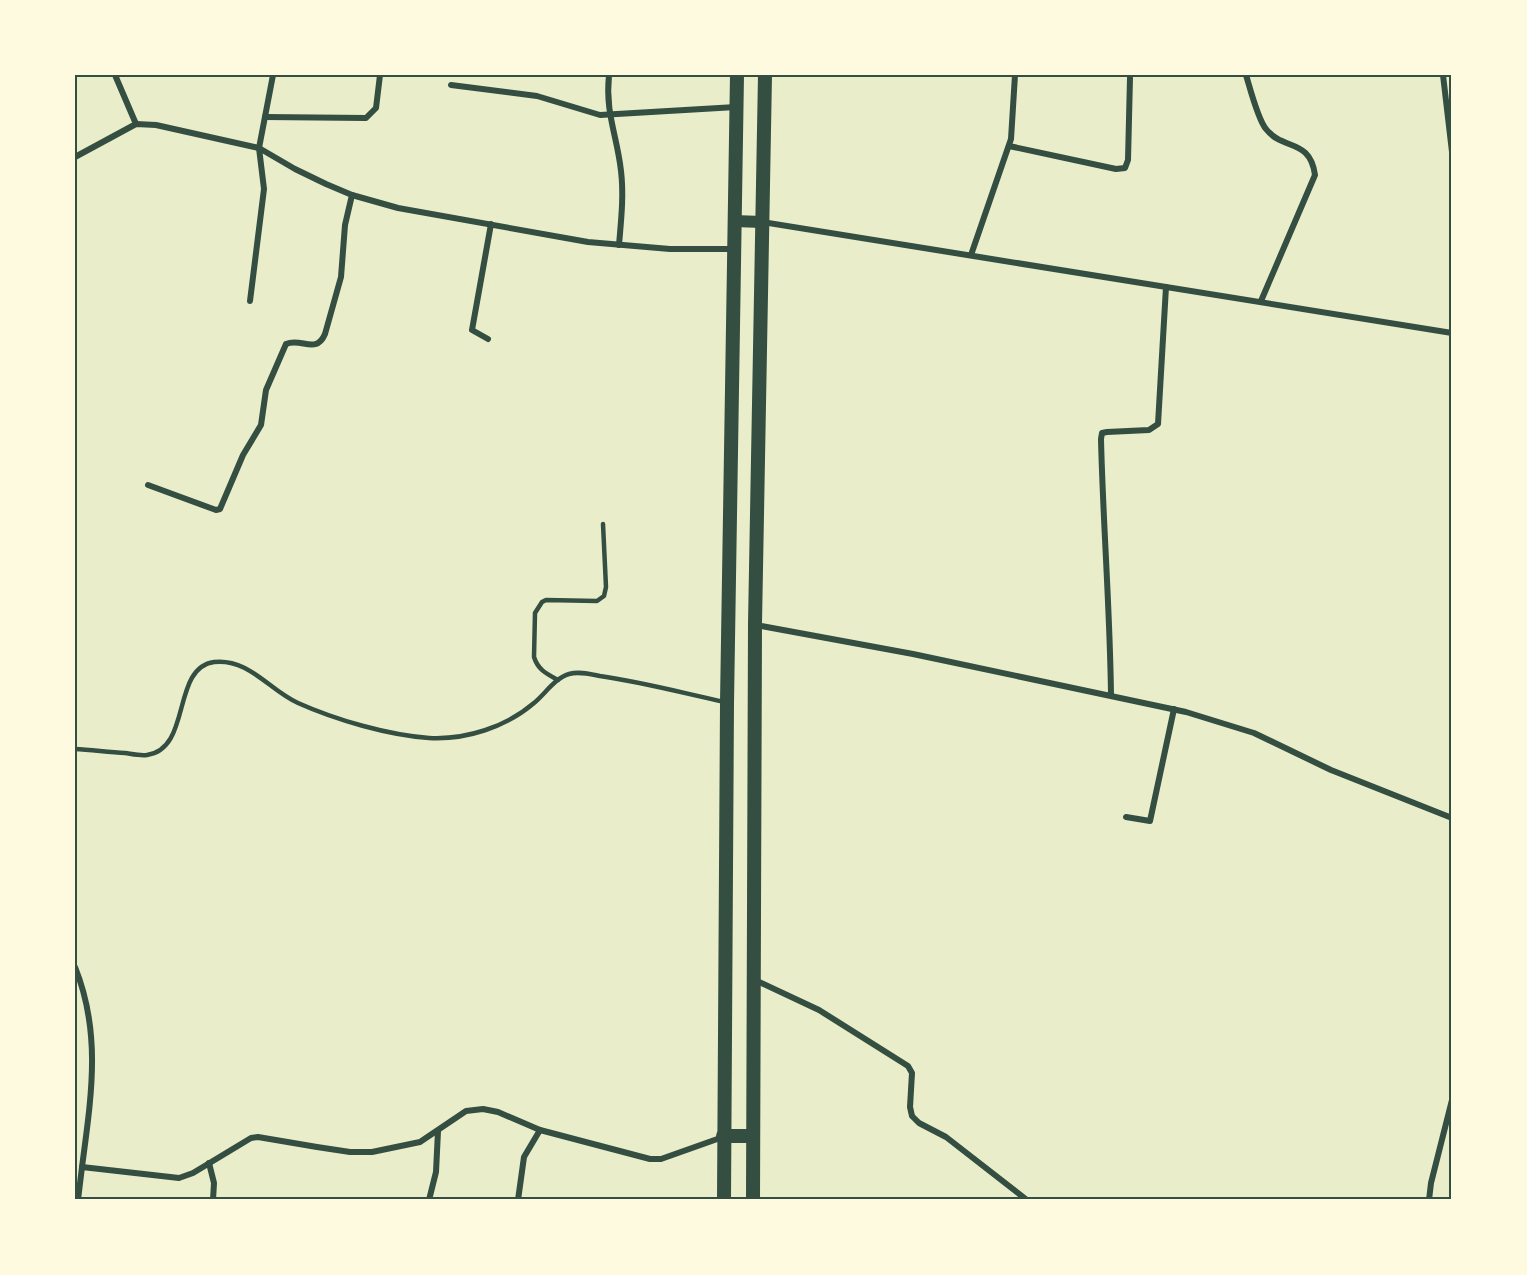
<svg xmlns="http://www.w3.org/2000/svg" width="1527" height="1275" font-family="'Alegreya Sans',sans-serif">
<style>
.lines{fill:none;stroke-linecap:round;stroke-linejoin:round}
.service{stroke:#344e41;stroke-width:4.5}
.minor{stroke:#344e41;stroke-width:6}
.secondary{stroke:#344e41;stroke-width:12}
.primary{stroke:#344e41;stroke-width:14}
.neatline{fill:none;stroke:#344e41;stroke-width:2}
</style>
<rect width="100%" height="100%" fill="#e9edc9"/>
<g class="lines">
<g class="service">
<path d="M558,680C547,674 538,670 534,657L535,613L542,602L546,600L597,601L604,596L606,587L603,524"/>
<path d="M75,749C92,750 108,752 125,753C132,754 140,756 147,755C192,749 171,668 214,662C249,658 270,691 298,703C336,720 388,735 429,738C466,740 506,727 534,703C545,694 555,678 569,674C579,671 590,674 600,676C642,682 683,693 725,702"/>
</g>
<g class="minor">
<path d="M115,75L136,124"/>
<path d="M609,75C605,113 617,135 621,171C624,196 621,221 619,245"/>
<path d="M1246,75C1250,88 1258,120 1266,129C1283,151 1310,138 1315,175L1261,301"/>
<path d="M1443,75L1452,152"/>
<path d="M451,85L537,96L600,115L736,107"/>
<path d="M265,117L366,118L376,108L380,75"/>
<path d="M1009,146L1116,169L1125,168L1128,160L1130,78"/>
<path d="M75,157L136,124L156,125L259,148L295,169L326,184L352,195L398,208L588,242L670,249H733"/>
<path d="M762,222L1452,333"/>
<path d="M971,255L1011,139L1015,75"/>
<path d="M250,301L264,189L259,148L273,75"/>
<path d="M488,339L472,330L491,224"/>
<path d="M148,485L216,510L220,509L243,455L261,425L266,390L286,344C301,337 316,355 325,334L341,277L345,225L352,195"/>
<path d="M756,625L913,654L1186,712L1254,733L1331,770L1452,818"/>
<path d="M1111,695C1110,609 1103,524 1101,439L1102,433L1107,432L1149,430L1158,424L1166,287"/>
<path d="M1126,817L1150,821L1174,709"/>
<path d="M75,967C102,1034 91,1098 82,1167"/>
<path d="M755,980L819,1010L908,1066L912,1073L910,1107L912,1116L919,1123L946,1137L1027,1200"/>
<path d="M209,1163L214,1183L213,1200"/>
<path d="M78,1200L82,1167L179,1178L193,1173L251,1138L258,1137L317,1147L350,1152H372L420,1142L466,1111L483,1109L498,1112L540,1130L650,1159H661L723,1137"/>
<path d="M429,1200L436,1172L438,1131"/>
<path d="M518,1200L524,1157L540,1130"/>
<path d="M1429,1200L1431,1183L1452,1100"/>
</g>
<path class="secondary" d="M734,221L762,222"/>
<g class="primary">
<path d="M723,1136H752"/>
<path d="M724,1200L727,703L737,75"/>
<path d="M753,1200L755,624L765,75"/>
</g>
</g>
<rect width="1527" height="1275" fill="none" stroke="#fefae0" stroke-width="153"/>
<rect x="76" y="76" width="1374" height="1122" class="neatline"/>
</svg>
